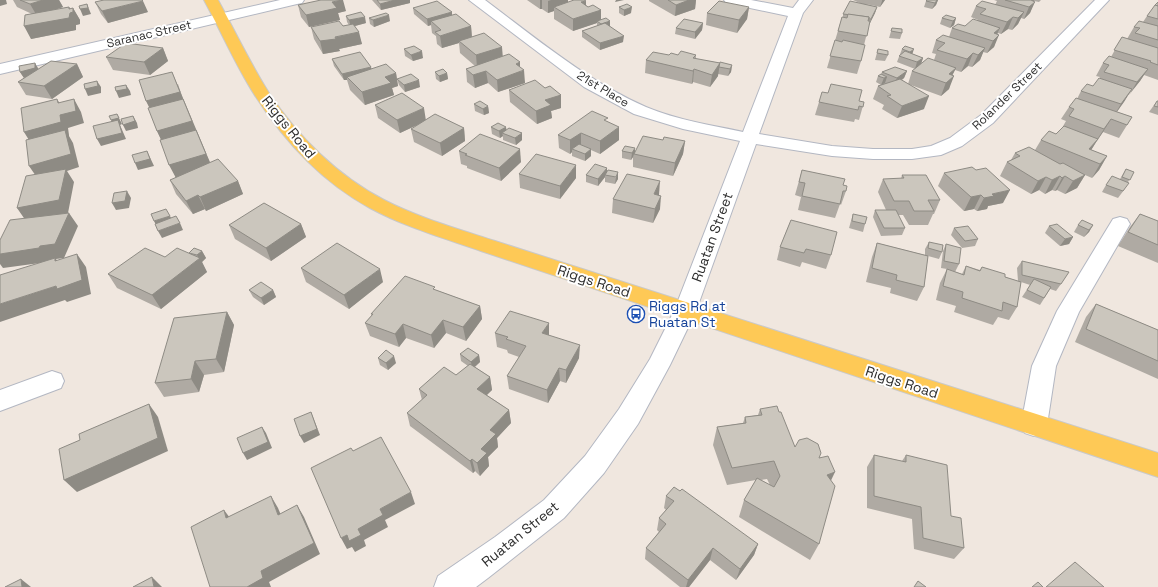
<svg xmlns="http://www.w3.org/2000/svg" width="1158" height="587" font-family="'Space Grotesk',sans-serif">
<style>
.lines{fill:none;stroke-linecap:round;stroke-linejoin:round}
.minor-casing{stroke:#b3b7c2;stroke-width:2}
.major-casing{stroke:#c9c9c9;stroke-width:2}
.minor{fill:#fff;fill-rule:evenodd}
.major{fill:#fec956;fill-rule:evenodd}
.wall{fill:#afaaa3;fill-rule:evenodd}
.shaded-wall{fill:#8e8b84}
.building{fill:#cbc6bd;stroke:#8e8b84}
.labels{text-anchor:middle;stroke-width:4;stroke-linejoin:round;paint-order:stroke}
.far-street-label{font-size:12px;fill:#2e2e2e;stroke:#fff}
.street-label{font-size:14px;fill:#2e2e2e;stroke:#fff}
.transit-label{font-size:14px;fill:#164399;stroke:#fff;text-anchor:start}
</style>
<rect width="100%" height="100%" fill="#f0e7df"/>
<g class="lines">
<defs>
<g id="minor">
<path d="M280,0H304L302,3L297,4L0,74V64Z"/>
<path d="M469,0H485C536,38 587,81 646,107C677,120 711,125 743,132L788,16L731,4L726,3L724,0H751L793,8L799,0H813L803,13L759,134L832,146L873,149H912L931,146L950,138L981,115L1095,0H1109L993,123L962,146L941,155L912,159H873L832,156L756,144L696,311L670,365L638,424L604,473L564,518L488,578L476,587H434L438,576L495,537L544,500L585,456L619,409L650,359L674,311L740,141L683,129L634,114L584,87Z"/>
<path d="M1120,217L1127,219L1130,224L1079,312L1056,366L1047,425L1043,433L1034,436L1025,433L1021,425L1032,366L1057,311L1113,219Z"/>
<path d="M52,371L61,374L64,381L61,388L0,411V390Z"/>
</g>
<path id="major" d="M204,0H218C235,31 250,63 269,93C298,137 338,176 384,200C419,218 458,229 495,241L1158,453V477L481,251C444,238 405,227 370,208C322,182 283,140 254,94C235,64 221,31 204,0Z"/>
</defs>
<use href="#minor" class="minor-casing"/>
<use href="#major" class="major-casing"/>
<use href="#minor" class="minor"/>
<use href="#major" class="major"/>
</g>
<g class="wall">
<path d="M13,0H59L63,7L54,10L69,7L70,9L73,8L80,20V24L76,25V30L31,39L32,14L17,7Z"/>
<path d="M372,0H410V3L381,10Z"/>
<path d="M527,0H568V2L586,5L588,7L601,10V20L610,27L623,42L600,50L582,37V31L597,26V23L573,31L554,19V11L548,13L542,9H540Z"/>
<path d="M649,0H696L695,9L675,16L649,1Z"/>
<path d="M853,0H885L880,7L866,4H865L877,7L875,13L869,25L864,45L861,61L857,74L827,68L842,17H843V14L862,4Z"/>
<path d="M938,0L936,5L932,9L924,7L926,1Z"/>
<path d="M994,0H1041L1039,2L1034,1L1030,13L1024,19L1021,18L1018,24L1012,30L1008,29L1001,34L998,33L994,47L987,53L983,52L980,60L972,67L968,66L961,72L955,70L952,75L949,89L941,96L908,84L924,109L897,118L882,109L884,105L873,99L878,86L881,85L876,82L878,76L881,74L882,72L907,71L904,78L902,80L908,84L912,71L915,69L897,62L902,49L905,46L912,54L923,58L921,64L934,60L936,54L932,53L936,40L949,37L952,28L965,26L977,21L978,20L971,17L976,6L995,5L997,1Z"/>
<path d="M95,2L148,12L108,23L101,14Z"/>
<path d="M1158,2V80L1144,75L1140,81L1128,95L1117,112L1132,117L1119,138L1103,132L1098,139L1091,150L1107,156L1099,170L1092,178L1085,175L1077,188L1065,194L1057,190L1055,191L1052,190L1045,194L1039,190L1031,194L1000,176L1007,162L1011,160L1015,153L1035,150L1041,140L1056,134L1062,128L1066,121L1061,119L1069,107L1077,99L1081,91L1093,86L1100,79V77L1096,76L1103,63L1111,57L1122,37L1127,39L1134,27L1143,22L1147,16Z"/>
<path d="M298,5L346,11L338,13L340,20L309,27L301,17Z"/>
<path d="M619,7L631,13L624,16L619,13Z"/>
<path d="M749,7L747,19L737,33L706,25L707,13Z"/>
<path d="M413,8L452,12V15L471,26L472,37L502,47V57L520,62V67L525,83L498,92L488,83L475,88L467,82L466,69L475,66L460,53L459,43L442,48L437,44L436,36L432,33L431,25L428,26L414,14Z"/>
<path d="M346,16L366,23L355,26L362,44L339,49L340,51L323,54L314,39L311,27L343,26L349,25L347,22Z"/>
<path d="M369,18L390,21L374,27L370,24Z"/>
<path d="M942,18H956L954,25L950,28L940,24Z"/>
<path d="M703,23L702,30L695,39L675,34L676,28Z"/>
<path d="M892,28L902,33L900,39L889,38Z"/>
<path d="M163,48L168,61L150,75L113,70L106,57Z"/>
<path d="M404,49L423,58L413,61L405,56Z"/>
<path d="M878,49L888,55L885,61L875,60Z"/>
<path d="M669,55H696V59L732,65L731,72L728,76L718,74V76L710,87L693,82L692,84L645,73L646,60Z"/>
<path d="M332,59L372,69L396,73L398,86L392,88L394,95L365,105L350,90L347,80H344L334,66Z"/>
<path d="M35,63L38,69L77,64L83,77L52,99L26,95L18,82L24,78L20,72Z"/>
<path d="M435,72L447,73L448,79L440,82L436,79Z"/>
<path d="M397,79L420,87L405,92L399,85Z"/>
<path d="M178,84L185,105L210,163L238,181L243,194L206,211L205,209L193,214L176,194L170,180L176,178L161,139L157,131L149,108Z"/>
<path d="M545,88L561,95V108L551,111L552,118L537,124L510,102L509,90Z"/>
<path d="M859,101L864,102L859,120L855,119L854,122L815,115L819,102Z"/>
<path d="M1157,101H1158V115L1149,112Z"/>
<path d="M474,104L488,106L489,113L484,115L475,111Z"/>
<path d="M375,105L426,120L464,128L465,141L442,156L414,142L411,129L421,123L400,133L378,118Z"/>
<path d="M607,121L619,140L600,154L591,150V156L585,161L572,156V152L570,154L559,148L558,135Z"/>
<path d="M491,127L506,130L522,140L516,145L503,140V136L500,138L492,134Z"/>
<path d="M663,140L685,141L683,154L673,176L633,167V157L631,160L622,158V151L635,152Z"/>
<path d="M459,151L521,162L501,181L467,168V166L461,164Z"/>
<path d="M607,168V172L618,179L615,184L605,182V177L598,186L586,182V175Z"/>
<path d="M1126,169L1134,172L1128,182L1124,190L1118,198L1102,192L1106,185L1120,179Z"/>
<path d="M802,170L843,185L846,191L841,205L840,204L835,218L798,210L801,197L795,195Z"/>
<path d="M944,173L1003,203L988,206L987,209L977,211L974,209L964,211L938,186Z"/>
<path d="M519,174L576,178L560,199L520,188Z"/>
<path d="M902,175L940,200L934,214H933L928,225H909L903,215H898L905,228L902,235L881,236L873,217L875,210H886L878,192L883,179H901Z"/>
<path d="M659,195L660,209L653,223L612,213L613,199Z"/>
<path d="M853,214L865,224L863,232L849,228Z"/>
<path d="M1140,214L1158,221V263L1118,246L1130,227Z"/>
<path d="M791,220L831,255L826,269L802,262L800,267L777,260L780,247Z"/>
<path d="M301,224L306,237L271,261L235,239L229,225Z"/>
<path d="M1078,225H1093L1089,232L1084,237L1074,232Z"/>
<path d="M1049,226L1073,237L1069,244L1060,246L1045,233Z"/>
<path d="M954,228L978,239L975,246L962,248L951,235Z"/>
<path d="M929,242L942,252L939,259L928,256L924,287L917,301L890,293L891,288L866,282L872,257L877,243L925,255V249Z"/>
<path d="M946,244L959,264L955,272L947,269L962,274L966,266L980,270L982,267L1005,277L1018,281L1017,268L1022,261L1061,284L1056,291L1050,289L1040,305L1022,297L1030,285L1021,282L1017,307L1009,320L998,317L993,325L954,312L956,306L936,300L940,283L947,269L941,268L943,251Z"/>
<path d="M202,251L206,258L202,262L207,272L161,309L117,288L108,274L165,257L190,254L189,253Z"/>
<path d="M301,268L383,282L349,309L306,282Z"/>
<path d="M249,290H273L276,297L264,305L253,297Z"/>
<path d="M436,290L480,306L482,319L466,341L446,333L434,348L406,338L399,347L370,336L365,323L372,315L371,314Z"/>
<path d="M1096,304L1158,330V379L1075,342L1086,317Z"/>
<path d="M227,312L234,325L224,372L204,375L199,392L164,397L155,383Z"/>
<path d="M495,333L549,335L579,358L566,383L560,381L548,403L509,389L507,376L519,357L508,353L507,350L497,347Z"/>
<path d="M460,354L479,355L480,362L475,367L490,377L492,390L487,395L509,410L511,423L497,438L498,447L488,457L489,466L480,476L475,471L473,473L410,426L407,413L422,400L419,389L456,375L468,366L461,361Z"/>
<path d="M378,358L396,363L388,370L380,365Z"/>
<path d="M760,409L779,412L795,447L819,458L831,481L819,544L810,560L739,517L744,500L756,480L727,485L713,445L717,427L743,423L745,417L758,415ZM767,479L770,485L761,480Z"/>
<path d="M874,455L902,461L906,455L951,516L964,548L954,559L914,549L912,519L867,508V467Z"/>
<path d="M666,496L758,544L754,555L736,580L710,560L689,587H680L645,559L646,548L659,532L657,530L659,518L666,510L664,508Z"/>
</g>
<g class="shaded-wall">
<path d="M0,0H6L7,4L0,6Z"/>
<path d="M43,0H59L63,7L37,16L30,4Z"/>
<path d="M342,0H343L346,11L338,13L340,20L309,27L306,15L332,2Z"/>
<path d="M395,0H410V3L381,10L380,4Z"/>
<rect x="540" y="0" width="2" height="9"/>
<path d="M551,0H568V7H554V11L548,13V1Z"/>
<path d="M616,0H624L615,2Z"/>
<path d="M689,0H696L695,9L675,16L676,5Z"/>
<path d="M882,0H885L880,7L882,1Z"/>
<path d="M937,0H938L936,5L932,9L935,3Z"/>
<path d="M1031,0H1034L1032,4L1035,2L1030,13L1024,19L1029,7Z"/>
<path d="M143,1L148,12L108,23L102,11Z"/>
<path d="M586,1V13L581,2Z"/>
<path d="M87,4L91,14L83,16L80,9Z"/>
<path d="M69,7L72,13L73,8L80,20V24L76,25V30L31,39L24,26L69,9Z"/>
<path d="M632,7L631,13L624,16V10Z"/>
<path d="M749,7L747,19L737,33L739,20Z"/>
<path d="M877,7L875,13L869,25L871,19Z"/>
<path d="M601,10V22L597,21V23L573,31V19Z"/>
<path d="M452,12V19L431,21V25L428,26L427,19Z"/>
<path d="M1024,12L1018,24L1012,30L1018,18Z"/>
<path d="M389,15L390,21L374,27L373,20Z"/>
<path d="M365,17L366,23L351,27L349,20Z"/>
<path d="M1013,17L1008,29L1001,34L1007,22Z"/>
<path d="M956,18L954,25L950,28L953,21Z"/>
<path d="M610,21V27L601,30V24Z"/>
<path d="M703,23L702,30L695,39V32Z"/>
<path d="M471,26L472,39L459,41V43L442,48L440,36Z"/>
<path d="M1000,28L995,38L999,35L994,47L987,53L993,41L994,33Z"/>
<path d="M359,32L362,44L339,49L340,51L323,54L320,41Z"/>
<path d="M624,36L623,42L600,50V43Z"/>
<path d="M502,47L503,59L477,67L476,55Z"/>
<path d="M163,48L168,61L150,75L144,62Z"/>
<path d="M985,48L980,60L972,67L978,55Z"/>
<path d="M914,49L912,55L908,58L910,52Z"/>
<path d="M422,51L423,58L413,61L411,55Z"/>
<path d="M973,53L968,66L961,72L967,59Z"/>
<path d="M923,58L921,64L915,69L917,62Z"/>
<path d="M520,62V72L524,70L525,83L498,92L497,80L516,64Z"/>
<path d="M35,63L39,70L24,78L20,72Z"/>
<path d="M720,63L718,76L710,87L712,75Z"/>
<path d="M77,64L83,77L52,99L44,86Z"/>
<path d="M732,65L731,72L728,76L730,69Z"/>
<path d="M371,67L373,73L347,77V80H344L342,74Z"/>
<path d="M956,68L951,78L954,76L949,89L941,96L949,74Z"/>
<path d="M694,69L693,82L692,84L693,71Z"/>
<path d="M1148,69L1140,81L1129,95L1137,82Z"/>
<path d="M486,71L488,83L475,88L473,75Z"/>
<path d="M907,71L904,78L894,85L897,78Z"/>
<path d="M172,72L212,167L176,178L169,165L163,144L157,131L152,113L146,101Z"/>
<path d="M396,73L398,86L392,88L394,95L365,105L362,92L385,77Z"/>
<path d="M447,73L448,79L440,82L439,76Z"/>
<path d="M887,77L885,83L881,85L884,78Z"/>
<path d="M419,80L420,87L405,92L404,85Z"/>
<path d="M97,81L101,87V93L88,96L85,89Z"/>
<path d="M126,85L130,91L131,95L119,98L116,91Z"/>
<path d="M1132,89L1124,102L1113,117L1121,104Z"/>
<path d="M561,95V108L551,111L552,118L537,124L536,111L545,100Z"/>
<path d="M929,96L924,109L897,118L902,106Z"/>
<path d="M57,99L65,112L74,99L81,112L84,123L68,128L69,135V136L73,143L79,167L67,171L74,182L68,213L26,221L17,208L38,179L29,166L32,145L24,132L58,103Z"/>
<path d="M488,106L489,113L484,115L483,109Z"/>
<path d="M424,108L426,121L400,133L397,120Z"/>
<path d="M117,114L122,124L120,125L126,139L101,146L97,139L114,126L111,120Z"/>
<path d="M133,116L137,123L138,128L126,131L123,125Z"/>
<path d="M1111,119L1103,132L1097,141L1098,139L1090,152L1089,149L1096,141L1104,129Z"/>
<path d="M506,127L507,133H502L503,136L500,138L499,131Z"/>
<path d="M619,127V140L600,154V141Z"/>
<path d="M464,128L465,141L442,156L440,143Z"/>
<path d="M522,133V140L516,145L515,138Z"/>
<path d="M581,133V146L572,149V152L570,154V140Z"/>
<path d="M685,141L683,154L673,176L675,163Z"/>
<path d="M635,148V154H634L633,157L631,160L632,153Z"/>
<path d="M520,149L521,162L501,181L499,168Z"/>
<path d="M591,149V156L585,161V154Z"/>
<path d="M147,151L154,166L138,170L135,163Z"/>
<path d="M1107,156L1099,170L1092,178L1100,164Z"/>
<path d="M576,165V178L560,199V186Z"/>
<path d="M607,168V174L605,175V177L598,186V179Z"/>
<path d="M618,172V179L615,184L616,177Z"/>
<path d="M1085,175L1077,188L1065,194L1073,181Z"/>
<path d="M1060,176L1052,190L1045,194L1052,180Z"/>
<path d="M1065,176L1057,190L1055,191L1062,178Z"/>
<path d="M1046,177L1039,190L1031,194L1038,181Z"/>
<path d="M238,181L243,194L206,211L200,197Z"/>
<path d="M660,181L659,195L653,207L654,194Z"/>
<path d="M1010,190L1003,203L988,206L987,209L977,211L984,198L992,194Z"/>
<path d="M127,191L131,198L129,208L116,210L112,203Z"/>
<path d="M198,195L205,209L193,214L186,201Z"/>
<path d="M981,195L974,209L964,211L971,197Z"/>
<path d="M661,196L660,209L653,223L655,209Z"/>
<path d="M69,213L78,226L64,258L56,259L65,271L55,261L3,268L0,264V254L40,246Z"/>
<path d="M170,216L174,223L158,229L154,221Z"/>
<path d="M180,223L183,230L162,238L158,231Z"/>
<path d="M301,224L306,237L271,261L266,248Z"/>
<path d="M1093,225L1089,232L1084,237L1089,230Z"/>
<path d="M1073,237L1069,244L1060,246L1065,239Z"/>
<path d="M202,251L206,258L202,262L207,272L161,309L152,295L199,259L197,255Z"/>
<path d="M77,254L86,267L91,294L67,302L65,300L0,322V304L56,286Z"/>
<path d="M380,269L383,282L349,309L344,295Z"/>
<path d="M273,290L276,297L264,305L261,298Z"/>
<path d="M480,306L482,319L466,341L463,327Z"/>
<path d="M227,312L234,325L224,372L216,359Z"/>
<path d="M443,320L446,333L434,348L431,335Z"/>
<path d="M549,323V336L542,333Z"/>
<path d="M403,324L406,338L399,347L395,334Z"/>
<path d="M580,345L579,358L566,383V370Z"/>
<path d="M479,355L480,362L472,369L471,362Z"/>
<path d="M394,356L396,363L388,370L386,363Z"/>
<path d="M195,361L204,375L199,392L191,379Z"/>
<path d="M559,368L560,381L548,403L547,390Z"/>
<path d="M490,377L492,390L479,402L477,389Z"/>
<path d="M149,404L158,417L168,451L77,492L64,480Z"/>
<path d="M509,410L511,423L497,438L498,447L488,457L489,466L480,476L477,463L481,449L490,430Z"/>
<path d="M311,412L320,435L304,443L300,436Z"/>
<path d="M262,427L266,433L272,448L247,460L243,453Z"/>
<path d="M472,459L475,471L473,473L470,461Z"/>
<path d="M835,472L827,489V475Z"/>
<path d="M411,492L415,504L385,520L388,527L364,540L366,546L355,552L352,547L347,549L341,538L358,529L380,509Z"/>
<path d="M271,496L278,508L286,527L278,515Z"/>
<path d="M297,505L304,517L320,554L269,582L271,587H247L261,571Z"/>
<path d="M224,510L233,522L226,518Z"/>
<path d="M758,544L754,555L736,580L740,569Z"/>
<path d="M713,548L710,560L689,587H686L688,580Z"/>
<path d="M152,577L162,587H154Z"/>
<path d="M21,579L31,587H22Z"/>
</g>
<g class="building">
<path d="M20,0H43L30,4Z"/>
<path d="M104,0H142L143,1L102,11L95,2Z"/>
<path d="M321,0H342L332,2L337,8L306,15L298,5Z"/>
<path d="M377,0H395L380,4Z"/>
<path d="M574,0H584L586,1L581,2L588,7L593,5L601,10L573,19L554,7Z"/>
<path d="M668,0H689L676,5Z"/>
<path d="M927,0H937L935,3L926,1Z"/>
<path d="M1005,0H1031L1035,2L1029,7Z"/>
<path d="M437,1L452,12L427,19L413,8Z"/>
<path d="M719,1L749,7L739,20L707,13Z"/>
<path d="M850,1L877,7L871,19H869V17L843,14Z"/>
<path d="M982,1L1024,12L1018,18L1013,17L1007,22L980,14L986,9L976,6Z"/>
<path d="M1158,2V6L1155,5Z"/>
<path d="M87,4L88,8L80,9L79,6Z"/>
<path d="M627,4L632,7L624,10L619,7Z"/>
<path d="M1155,5L1158,6V19L1147,16Z"/>
<path d="M69,7V9L73,8V12L70,13L69,18L24,26L25,15Z"/>
<path d="M361,12L365,17L349,20L346,16Z"/>
<path d="M386,13L389,15L373,20L369,18Z"/>
<path d="M456,14L471,26L440,36L435,32L441,30L431,21Z"/>
<path d="M848,14L869,17L868,21H870L867,36L838,31L842,17L847,18Z"/>
<path d="M946,15L956,18L953,21L942,18Z"/>
<path d="M606,18L610,21L601,24L597,21Z"/>
<path d="M684,19L703,23L695,32L676,28Z"/>
<path d="M973,19L1000,28L994,33L999,35L993,41L952,28L958,24L965,26Z"/>
<path d="M339,21L343,26L353,24L359,32L335,37L336,39L320,41L311,27Z"/>
<path d="M1139,21L1158,26V40L1135,33L1140,28L1134,27Z"/>
<path d="M605,23L624,36L600,43L582,31Z"/>
<path d="M892,28L902,29V33L891,31Z"/>
<path d="M484,33L502,47L476,55L459,41Z"/>
<path d="M943,35L985,48L978,55L973,53L967,59L937,50L945,43L936,40Z"/>
<path d="M1122,37L1158,48V65L1150,62L1151,61L1114,50Z"/>
<path d="M835,40L842,42L843,40L865,45L861,61L830,56Z"/>
<path d="M126,43L163,48L144,62L106,57Z"/>
<path d="M414,46L422,51L411,55L404,49Z"/>
<path d="M905,46L914,49L910,52L902,49Z"/>
<path d="M878,49L888,51V55L877,53Z"/>
<path d="M681,51L696,55L693,58L720,63L712,75L694,69L693,71L646,60L653,52L669,55L671,53L678,55Z"/>
<path d="M905,51L923,58L917,62L899,56Z"/>
<path d="M360,52L371,67L342,74L332,59Z"/>
<path d="M509,54L520,62L516,64L524,70L497,80L486,71L473,75L466,69Z"/>
<path d="M1109,56L1148,69L1137,82L1104,72L1109,65L1103,63Z"/>
<path d="M928,58L956,68L949,74L954,76L946,83L912,71Z"/>
<path d="M51,61L77,64L44,86L18,82Z"/>
<path d="M720,62L732,65L730,69L719,67Z"/>
<path d="M35,63V68L20,72L19,66Z"/>
<path d="M386,64L396,73L385,77L391,83L362,92L347,77Z"/>
<path d="M895,67L907,71L897,78L882,72Z"/>
<path d="M443,69L447,73L439,76L435,72Z"/>
<path d="M172,72L180,92L146,101L139,80Z"/>
<path d="M411,74L419,80L404,85L397,79Z"/>
<path d="M881,74L887,77L884,78L878,76Z"/>
<path d="M1099,78L1132,89L1121,104L1081,91L1087,84L1093,86Z"/>
<path d="M900,79L929,96L902,106L887,96L891,95L878,86Z"/>
<path d="M535,80L545,88L550,86L561,95L545,100L551,105L536,111L509,90Z"/>
<path d="M97,81L98,86L85,89L84,84Z"/>
<path d="M831,84L862,90L859,101L864,102L863,107L859,106L858,110L819,102L822,92L828,93Z"/>
<path d="M126,85L127,89L116,91L115,87Z"/>
<path d="M402,93L424,108L397,120L375,105Z"/>
<path d="M1076,98L1132,117L1127,125L1111,119L1104,129L1069,116L1074,109L1069,107Z"/>
<path d="M57,99L58,103L74,99L76,111L60,115L61,122L24,132L21,108Z"/>
<path d="M183,99L192,121L157,131L148,108Z"/>
<path d="M480,101L488,106L483,109L474,104Z"/>
<path d="M1157,101H1158V107L1154,106Z"/>
<path d="M592,111L608,118L604,120L619,127L600,141L581,133L570,140L558,135Z"/>
<path d="M117,114L119,118L111,120L109,116Z"/>
<path d="M435,114L464,128L440,143L411,129Z"/>
<path d="M133,116L135,121L123,125L121,119Z"/>
<path d="M118,120L122,133L97,139L93,126Z"/>
<path d="M498,123L506,127L499,131L491,127Z"/>
<path d="M1064,126L1098,139L1089,149L1107,156L1100,164L1041,140L1049,131L1056,134Z"/>
<path d="M509,128L522,133L515,138L502,133Z"/>
<path d="M65,130L71,154L29,166L26,140Z"/>
<path d="M196,130L206,154L169,165L160,140Z"/>
<path d="M480,134L520,149L499,168L465,155L467,154L459,151Z"/>
<path d="M643,136L663,140L664,137L685,141L675,163L634,154Z"/>
<path d="M579,144L591,149L585,154L572,149Z"/>
<path d="M625,146L635,148L632,153L622,151Z"/>
<path d="M1029,147L1060,164L1063,163L1085,175L1073,181L1065,176L1062,178L1060,176L1052,180L1046,177L1038,181L1007,162L1020,156L1015,153Z"/>
<path d="M147,151L150,159L135,163L132,155Z"/>
<path d="M536,154L576,165L560,186L519,174Z"/>
<path d="M218,159L238,181L200,197L198,195L186,201L170,180Z"/>
<path d="M595,164L607,168L598,179L586,175Z"/>
<path d="M972,167L976,170L986,168L1010,190L992,194L994,196L984,198L981,195L971,197L944,173Z"/>
<path d="M66,169L59,200L17,208L26,176Z"/>
<path d="M1126,169L1134,172L1130,180L1122,177Z"/>
<path d="M608,170L618,172L616,177L605,175Z"/>
<path d="M802,170L845,179L843,185L847,186L846,191H843L840,204L802,196L805,183L799,182Z"/>
<path d="M627,174L660,181L654,194L661,196L655,209L613,199Z"/>
<path d="M902,175H926L940,200H928L934,211H914L909,201H894L883,179L904,178Z"/>
<path d="M1112,176L1129,183L1123,191L1106,185Z"/>
<path d="M127,191L125,201L112,203L114,193Z"/>
<path d="M264,203L301,224L266,248L229,225Z"/>
<path d="M166,209L170,216L154,221L151,214Z"/>
<path d="M875,210H896L905,228H884Z"/>
<path d="M69,213L55,244L40,246L39,248L0,254V240L10,220Z"/>
<path d="M853,214L867,217L865,224L852,221Z"/>
<path d="M1140,214L1158,221V245L1128,232Z"/>
<path d="M176,216L180,223L158,231L155,224Z"/>
<path d="M791,220L837,232L831,255L806,249L804,253L780,247Z"/>
<path d="M1082,220L1093,225L1089,230L1078,225Z"/>
<path d="M1057,224L1073,237L1065,239L1049,226Z"/>
<path d="M968,226L978,239L965,241L954,228Z"/>
<path d="M929,242L943,245L942,252L928,248Z"/>
<path d="M337,243L380,269L344,295L301,268Z"/>
<path d="M877,243L928,256L924,287L896,280L897,275L872,268Z"/>
<path d="M946,244L961,248L959,264L944,261Z"/>
<path d="M145,248L165,257L177,248L200,258L152,295L108,274Z"/>
<path d="M194,248L202,251L197,255L189,253Z"/>
<path d="M77,254L82,280L57,289L56,286L0,304V275L55,258V261Z"/>
<path d="M1022,261L1069,272L1061,284L1022,275Z"/>
<path d="M966,266L980,271L982,267L1005,274V277L1021,282L1017,307L1003,302L1002,311L962,298L963,292L943,286L947,269L964,275Z"/>
<path d="M405,276L435,287L433,289L480,306L463,327L443,320L431,335L403,324L395,334L365,323L373,314H371Z"/>
<path d="M1034,279L1051,287L1044,298L1027,290Z"/>
<path d="M261,282L273,290L261,298L249,290Z"/>
<path d="M1096,304L1158,330V361L1086,329Z"/>
<path d="M510,311L549,323L542,333L580,345L566,370L559,368L547,390L507,376L526,346L506,339L508,337L495,333Z"/>
<path d="M227,312L216,359L195,361L191,379L155,383L174,318Z"/>
<path d="M468,348L479,355L471,362L460,354Z"/>
<path d="M386,350L394,356L386,363L378,358Z"/>
<path d="M470,364L490,377L477,389L509,410L490,430L496,434L481,449L487,453L477,463L472,459L470,461L407,413L427,395L419,389L444,367L456,375Z"/>
<path d="M149,404L158,438L64,480L59,449L80,440L79,434Z"/>
<path d="M777,406L779,412H781L795,447L799,440L807,438L818,444L821,453L819,458L828,456L835,472L827,475L835,486L819,544L744,500L757,478L774,487L780,476L774,461L732,468L717,427L746,423L745,417L762,415L760,409Z"/>
<path d="M311,412L317,429L300,436L294,419Z"/>
<path d="M262,427L268,442L243,453L237,438Z"/>
<path d="M381,437L411,492L380,509L383,515L358,529L361,535L349,541L347,535L341,538L311,468L351,448L353,451Z"/>
<path d="M874,455L906,462V455L947,465L951,516L961,518L964,548L923,538L921,507L874,496Z"/>
<path d="M674,487L680,491L682,489L758,544L740,569L713,548L688,580L646,548L666,524L659,518L674,501L666,496Z"/>
<path d="M271,496L278,515L297,505L314,543L261,571L263,578L247,587H210L191,527L224,510L226,518Z"/>
<path d="M1075,562L1104,587H1046Z"/>
<path d="M152,577L154,587H133Z"/>
<path d="M21,579L22,587H5Z"/>
<path d="M918,581L926,587H914Z"/>
<path d="M1038,582L1043,587H1032Z"/>
</g>
<defs>
<symbol id="bus-ring" viewBox="-11 -11 22 22"><circle r="9.5" fill="#fff" stroke="#1a4fb4" stroke-width="1.5"/><path d="M-5-6H5V4H4V6H2V4H-2V6H-4V4H-5ZM-3.5-4V0h7V-4ZM-3.5 1.2v1.5H-2V1.2ZM2 1.2v1.5H3.5V1.2Z" fill="#1a4fb4"/></symbol>
</defs>
<g fill-rule="evenodd">
<use href="#bus-ring" x="626" y="304" width="20" height="20"/>
</g>
<g class="labels">
<g class="far-street-label">
<text transform="translate(149 34) rotate(-13)" y="4">Saranac Street</text>
<text transform="translate(603 89) rotate(31)" y="4">21st Place</text>
<text transform="translate(1007 96) rotate(-44)" y="4">Rolander Street</text>
</g>
<g class="street-label">
<text transform="translate(289 127) rotate(51)" y="5">Riggs Road</text>
<text transform="translate(712 237) rotate(-70)" y="5">Ruatan Street</text>
<text transform="translate(594 281) rotate(18)" y="5">Riggs Road</text>
<text transform="translate(902 382) rotate(18)" y="5">Riggs Road</text>
<text transform="translate(520 534) rotate(-39)" y="5">Ruatan Street</text>
</g>
<g class="transit-label">
<text x="649" y="311">Riggs Rd at<tspan x="649" dy="16">Ruatan St</tspan></text>
</g>
</g>
</svg>
